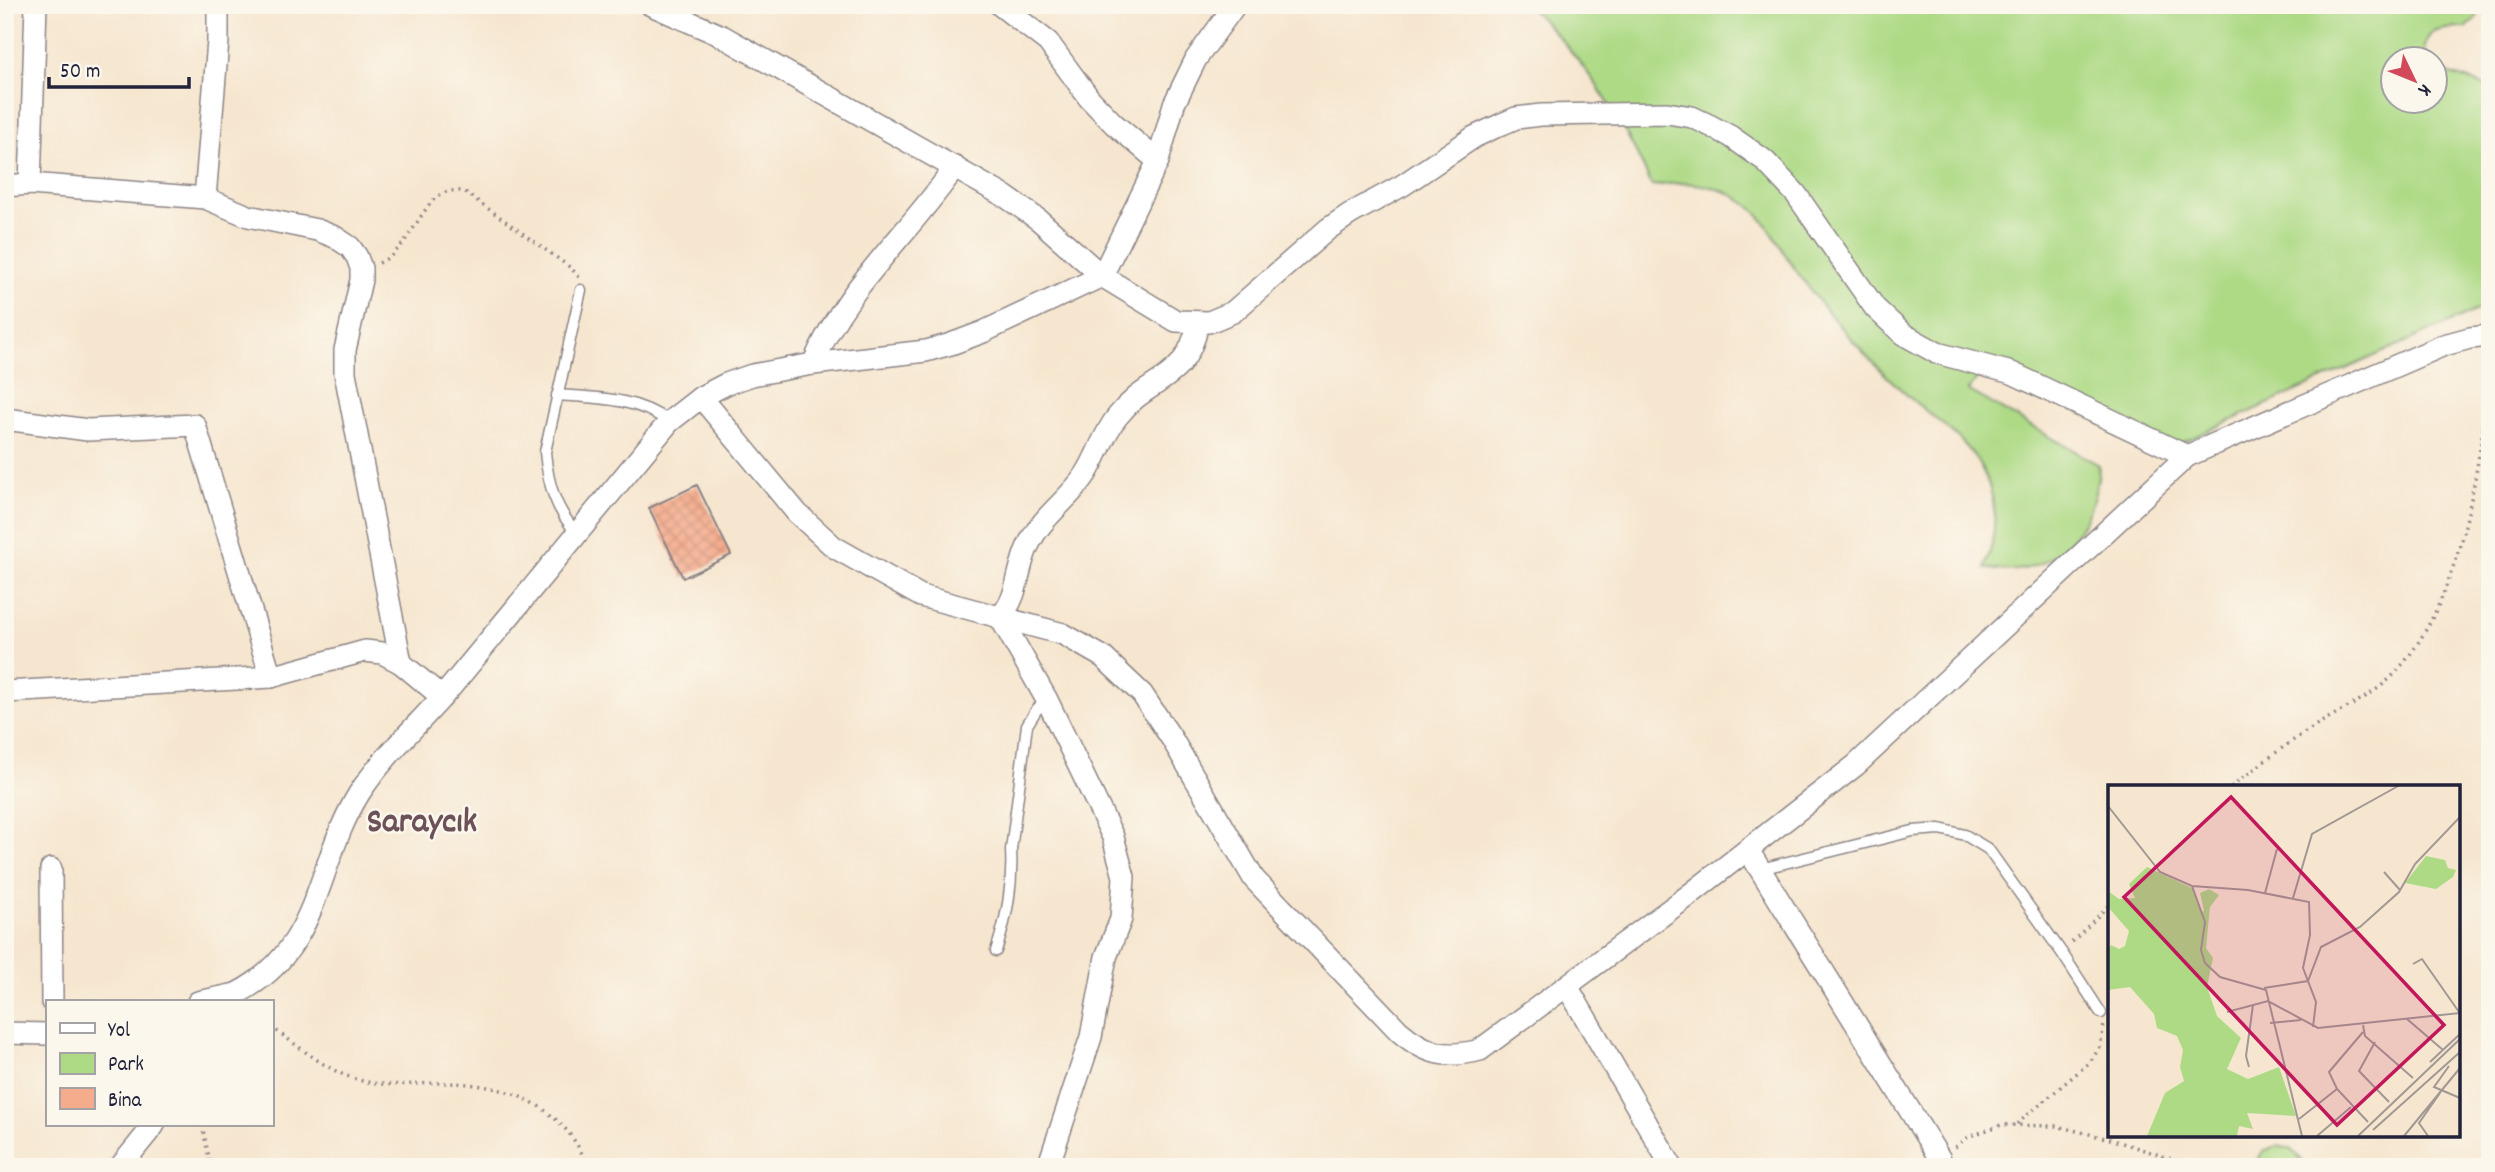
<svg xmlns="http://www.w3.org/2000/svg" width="2495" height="1172" font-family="Dekko,sans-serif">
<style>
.green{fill:#aeda86;stroke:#687e60;stroke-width:2}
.building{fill:url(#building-cross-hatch)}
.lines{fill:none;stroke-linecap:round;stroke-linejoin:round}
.service-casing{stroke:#8c8485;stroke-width:13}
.minor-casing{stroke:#8c8485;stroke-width:24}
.path{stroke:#8c8485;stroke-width:3.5;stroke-dasharray:2 5;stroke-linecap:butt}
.service{stroke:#fff;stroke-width:10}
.minor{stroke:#fff;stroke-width:21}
.labels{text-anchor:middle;stroke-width:5;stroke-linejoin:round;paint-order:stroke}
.district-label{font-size:35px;font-weight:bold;fill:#6c5258;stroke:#fbf7ec}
.inset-road{fill:none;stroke:#a19894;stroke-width:2}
.view{fill:#c2185b;fill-opacity:0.15;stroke:#c2185b;stroke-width:3.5}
.inset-edge{fill:none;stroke:#22223b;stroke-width:3.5}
</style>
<defs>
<pattern id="building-cross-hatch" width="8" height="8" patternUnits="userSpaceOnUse" patternTransform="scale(1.75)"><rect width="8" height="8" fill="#f4ac8d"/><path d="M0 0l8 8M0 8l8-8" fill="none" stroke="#d1947b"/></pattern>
</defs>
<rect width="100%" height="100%" fill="#fbf7ec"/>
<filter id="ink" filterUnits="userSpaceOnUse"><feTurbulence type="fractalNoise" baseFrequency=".0143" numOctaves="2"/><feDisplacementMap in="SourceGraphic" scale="14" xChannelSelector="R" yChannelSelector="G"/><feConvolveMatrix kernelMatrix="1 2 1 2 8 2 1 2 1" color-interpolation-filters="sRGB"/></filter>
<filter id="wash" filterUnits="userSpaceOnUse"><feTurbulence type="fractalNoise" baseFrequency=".00686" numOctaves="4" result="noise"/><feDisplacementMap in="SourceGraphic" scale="28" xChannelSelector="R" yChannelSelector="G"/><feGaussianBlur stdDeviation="1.57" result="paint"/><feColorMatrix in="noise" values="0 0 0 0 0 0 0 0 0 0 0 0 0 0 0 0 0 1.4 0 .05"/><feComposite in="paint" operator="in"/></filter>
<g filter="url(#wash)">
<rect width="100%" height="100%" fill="#f6e6cf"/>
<g class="green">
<path d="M1527,5H2481L2476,19L2466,28C2444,28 2418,28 2427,59L2394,60V102H2436V69L2490,87V304L2159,453L1984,363L1975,382L1968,390L2099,465C2096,528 2052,583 1985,568C1996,538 1999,506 1985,475C1970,440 1936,421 1908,396C1879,370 1852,341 1827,311C1812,292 1796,272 1783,251C1772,232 1762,215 1744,202C1715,183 1685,180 1652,186C1622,117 1583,56 1527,5Z"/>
<path d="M2277,1146L2291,1149L2309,1167H2253L2263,1151Z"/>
</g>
<g id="blocks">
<path class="building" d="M697,485L731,555L683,578L649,508Z"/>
</g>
</g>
<g filter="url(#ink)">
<use href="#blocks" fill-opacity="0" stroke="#8c8485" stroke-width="2"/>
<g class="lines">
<defs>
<g id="service">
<path d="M557,395C597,398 635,397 669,422"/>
<path d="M577,533C555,509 548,484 545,452L581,290"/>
<path d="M1760,869L1913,831L1940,829L1965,835L1988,849L2062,953L2101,1013"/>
<path d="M996,951C1007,917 1013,886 1011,850L1027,725L1037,709L1047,700"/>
</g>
<g id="minor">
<path d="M651,5L722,36L1006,197L1039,220L1102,276L1176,321L1209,322L1233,312L1328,229L1350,214L1403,185L1474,137L1502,124L1516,118L1541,115L1667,113L1692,117L1711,126L1730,136L1764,160L1796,194L1875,308L1903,334L1937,353L2012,373L2187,456"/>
<path d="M1000,5L1048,42L1089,98L1114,124L1158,161"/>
<path d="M30,184L36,5"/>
<path d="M5,186L30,184L205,198L248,216L317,230L335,237L350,247L357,257L361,268V280L345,350V373L401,663"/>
<path d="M205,198L218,41V5"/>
<path d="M813,364C845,287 909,234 955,167"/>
<path d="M701,397L797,513L834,547L921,596L1063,634L1103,657L1142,694L1172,739L1254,879L1399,1031C1426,1054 1445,1059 1480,1050L1688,896L1856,765L2187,456L2444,345L2470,338L2490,336"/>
<path d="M5,419L88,430L195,425L271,677"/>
<path d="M5,692L271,677L365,651L382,653L401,663L442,697"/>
<path d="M1748,850L1940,1159"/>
<path d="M51,869L52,1002"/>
<path d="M1567,986L1672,1167"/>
<path d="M198,1002L236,994"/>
<path d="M235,1002L236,994C323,949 314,865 360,792C386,753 420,723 450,688C523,599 596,510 669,422L701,397L726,384L752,375L813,364L926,351L951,344L983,332L1102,276L1158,161L1174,104L1196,59L1235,5"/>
<path d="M5,1033L47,1034"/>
<path d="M120,1167L154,1125"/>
<path d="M1048,1167L1091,1037L1106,957L1121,919L1124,877L1113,837L1047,700L1000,617C1020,596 1016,569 1029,544C1042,516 1070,499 1086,474C1098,455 1103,435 1117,417C1150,375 1185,385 1198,324"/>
</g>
</defs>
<use href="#service" class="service-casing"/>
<use href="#minor" class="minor-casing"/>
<g class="path">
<path d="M379,263C407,250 415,219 435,198C445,191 453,189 465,192L571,268L579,277"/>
<path d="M2231,787C2258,766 2285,745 2313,727C2342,709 2375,696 2397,671C2463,595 2475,480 2490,384"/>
<path d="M2072,942L2110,904"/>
<path d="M271,1027C298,1045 327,1072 359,1080C387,1088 416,1083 445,1083C507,1083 564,1105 588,1167"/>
<path d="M2017,1124L2090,1062L2100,1047L2104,1025"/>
<path d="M202,1125L211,1167"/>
<path d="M1955,1147L1968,1137L2001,1125L2056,1126L2110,1139L2197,1167"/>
</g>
<use href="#service" class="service"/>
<use href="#minor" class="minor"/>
</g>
</g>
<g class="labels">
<g class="district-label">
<text x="422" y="831">Saraycık</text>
</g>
</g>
<g transform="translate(2108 785)">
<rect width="352" height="352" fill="#f6e6cf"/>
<path d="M318,71L337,75L340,83L348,85L345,92L328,104L297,98ZM39,82L86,104L93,127L96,126L92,108L101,104L111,110L102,122L98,163L105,173L99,202L109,231L133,253L119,284L140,294L171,282L188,331L139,328L145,344L131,341L129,351H39L57,308L76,296L72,282L75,265L69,251L49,243L46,229L22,202L0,205V164L3,160L11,164L17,161L21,146L0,122V106L11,114L27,113L21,99Z" fill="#aeda86"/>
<path class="inset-road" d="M0,21L52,87L84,101L140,105L201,117L202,150L195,183L208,217L205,242M276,87L292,105M84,101L97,137L93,165L97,178L112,192L158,205L194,351M157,108L169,64M185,113L204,49L292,0M305,179L314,174L351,227M156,203L200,196L213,162L252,142L291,107L307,79L352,32M119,227L160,216L210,243L352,228M299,234L335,265M162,238L193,235M255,240L257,251L305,293M255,247L221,287L229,304L260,337M267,257L251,286L281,317M322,277L352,249M341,281L326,302L352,313M141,282L138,271L145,220M191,334L229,304M265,345L352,267M209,351L243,322M250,351L352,254M296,351L352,283M320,351L311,338L332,308"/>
<path class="view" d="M123,12L336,240L229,340L16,112Z"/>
<rect width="352" height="352" class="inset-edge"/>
</g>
<rect width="2495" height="1172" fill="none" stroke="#fbf7ec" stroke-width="28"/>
<rect x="46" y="1000" width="228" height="126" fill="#fbf7ec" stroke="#a4a2a5" stroke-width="2"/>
<rect x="60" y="1023" width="35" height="10" fill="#ffffff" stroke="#a4a2a5" stroke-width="2"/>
<text x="108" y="1036" font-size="21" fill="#22223b">Yol</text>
<rect x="60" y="1053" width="35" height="21" fill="#aeda86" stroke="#a4a2a5" stroke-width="2"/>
<text x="108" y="1070" font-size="21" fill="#22223b">Park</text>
<rect x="60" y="1088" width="35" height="21" fill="#f4ac8d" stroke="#a4a2a5" stroke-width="2"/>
<text x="108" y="1106" font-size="21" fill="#22223b">Bina</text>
<g transform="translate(2414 80) rotate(133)"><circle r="33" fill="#fbf7ec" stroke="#a4a2a5" stroke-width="2"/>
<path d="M0-5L12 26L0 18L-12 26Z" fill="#d1495b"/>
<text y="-10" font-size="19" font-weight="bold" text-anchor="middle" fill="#22223b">K</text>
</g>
<path d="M49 77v10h140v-10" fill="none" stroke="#22223b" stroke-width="3.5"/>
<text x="60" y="77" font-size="21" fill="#22223b" stroke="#fbf7ec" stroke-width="5" paint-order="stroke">50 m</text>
</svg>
